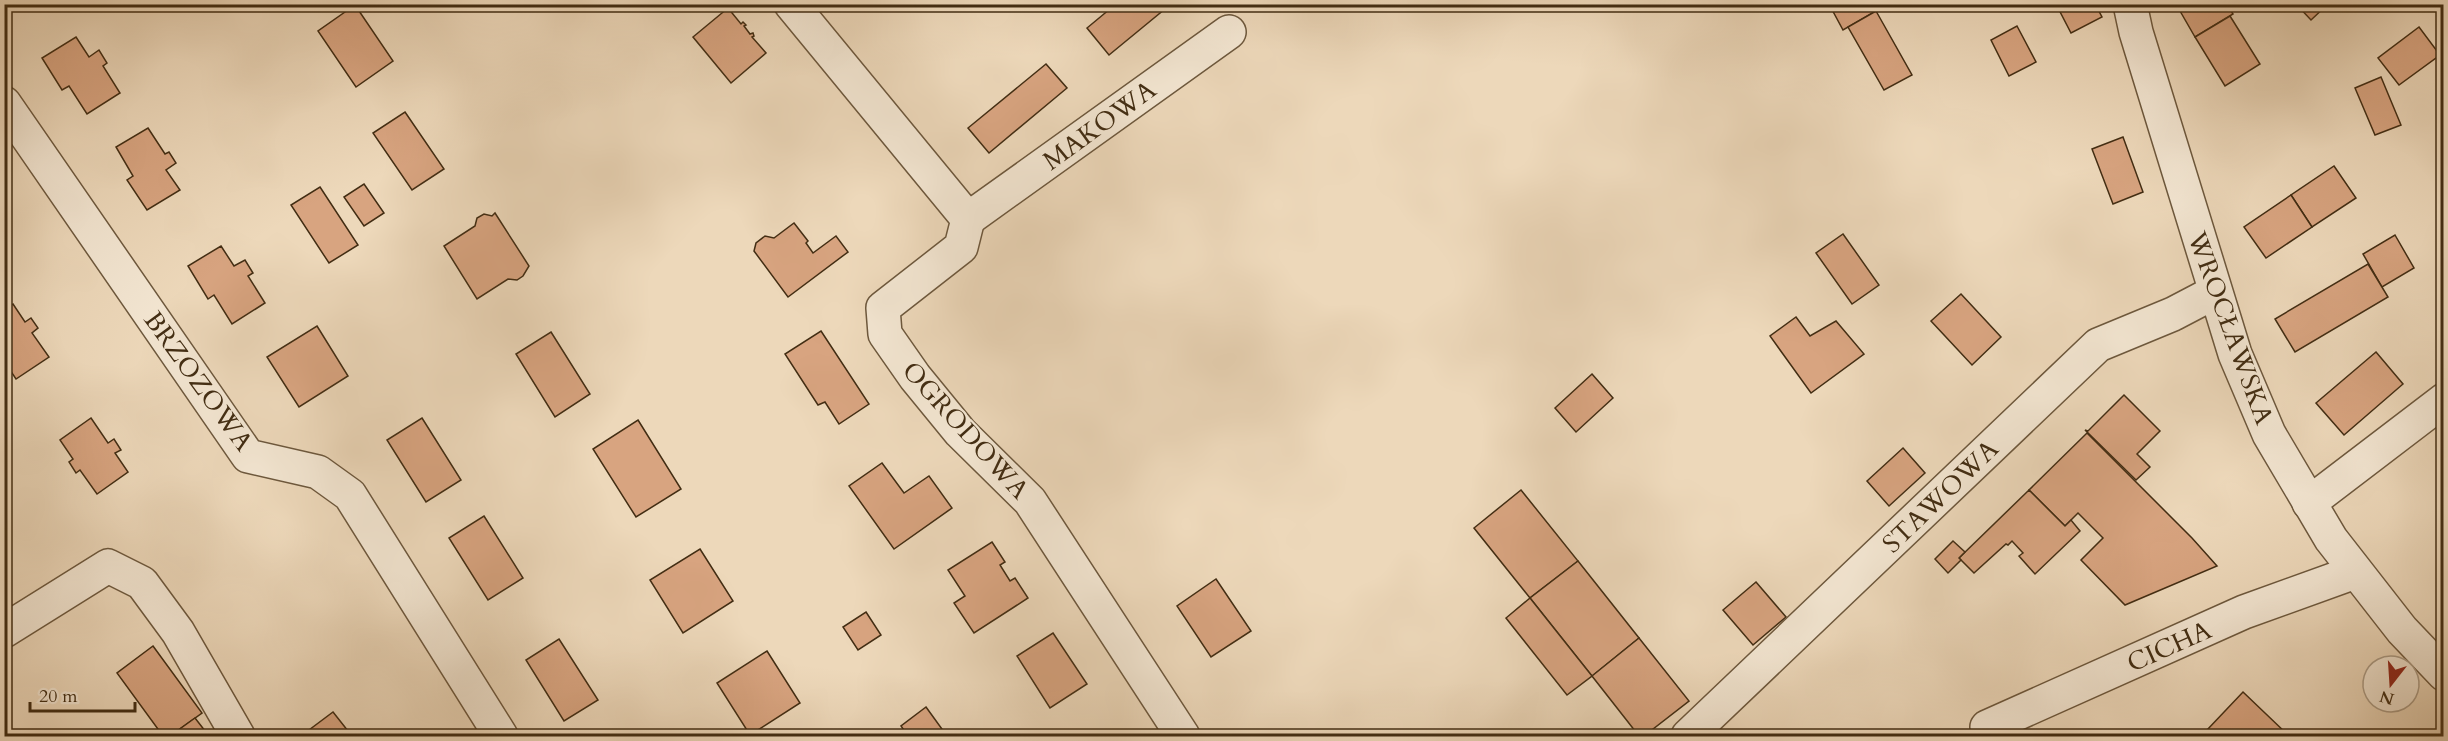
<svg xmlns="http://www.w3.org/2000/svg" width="2448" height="741" font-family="Cardo,serif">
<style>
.building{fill:#d8a480;stroke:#422d13;stroke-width:1.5}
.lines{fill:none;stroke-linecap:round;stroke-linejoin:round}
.minor-casing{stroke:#6d583d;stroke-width:36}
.minor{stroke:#f3e6d2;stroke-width:33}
.labels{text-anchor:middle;stroke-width:4.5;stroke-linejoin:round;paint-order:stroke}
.street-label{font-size:26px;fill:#422d13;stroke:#f3e6d2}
</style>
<rect width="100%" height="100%" fill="#edd8ba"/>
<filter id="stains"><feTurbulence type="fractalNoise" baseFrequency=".00333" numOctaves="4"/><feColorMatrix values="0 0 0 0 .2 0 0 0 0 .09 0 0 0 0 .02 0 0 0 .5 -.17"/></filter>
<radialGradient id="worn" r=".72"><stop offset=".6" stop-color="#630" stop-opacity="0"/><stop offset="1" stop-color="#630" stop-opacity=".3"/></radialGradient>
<g class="building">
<path d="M868,4H879L873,10Z"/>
<path d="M1116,4H1171L1109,55L1087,28Z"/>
<path d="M1829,4H1872L1876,11L1843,30Z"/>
<path d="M2056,4H2095L2102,17L2071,33Z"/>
<path d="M2176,4H2227L2233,14L2195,37Z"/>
<path d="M2296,4H2328L2311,20Z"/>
<path d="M355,5L393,61L356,87L318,31Z"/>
<path d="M728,8L741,24L743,22L746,25L744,26L750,34L753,33L754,36L752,37L766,53L731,83L693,37Z"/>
<path d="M1876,11L1912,75L1884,90L1848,27Z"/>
<path d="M2230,16L2260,64L2225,86L2195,37Z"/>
<path d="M2017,26L2036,62L2009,76L1991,40Z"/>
<path d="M2419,27L2440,55L2399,85L2378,58Z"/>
<path d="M76,37L89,57L99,50L107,63L103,66L120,93L87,114L69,86L62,90L42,58Z"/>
<path d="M1046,64L1067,88L989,153L968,128Z"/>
<path d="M2381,77L2401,125L2375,135L2355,88Z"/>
<path d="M405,112L444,169L412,190L373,133Z"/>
<path d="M148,128L165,154L169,152L176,163L166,170L180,190L147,210L127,180L133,176L116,147Z"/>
<path d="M2123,137L2143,192L2113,204L2092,149Z"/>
<path d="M2334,166L2356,198L2312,227L2291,195Z"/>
<path d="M364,184L384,213L364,226L344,197Z"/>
<path d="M320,187L358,245L329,263L291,205Z"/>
<path d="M2291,195L2312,227L2266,258L2244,227Z"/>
<path d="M495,213L529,266L523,276L517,280L508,279L477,299L444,246L475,226L477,218L484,214L492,216Z"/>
<path d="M794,223L808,241L806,243L813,253L836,236L848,252L788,297L754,251L756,243L765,236L774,238Z"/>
<path d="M1843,234L1879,285L1852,304L1816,253Z"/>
<path d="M2395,235L2414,268L2382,287L2363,254Z"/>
<path d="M221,246L234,266L245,260L253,273L248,276L265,303L232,324L214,295L208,299L188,266Z"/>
<path d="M2368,264L2388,297L2295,352L2275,319Z"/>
<path d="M1961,294L2001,337L1972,365L1931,321Z"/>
<path d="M13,304L25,322L31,318L38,328L32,333L49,357L16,379L4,361V310Z"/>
<path d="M1796,317L1810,336L1836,321L1864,354L1811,393L1770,336Z"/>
<path d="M317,326L348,376L299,407L267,357Z"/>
<path d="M821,331L869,404L839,424L825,402L818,405L785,354Z"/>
<path d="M551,332L590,394L555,417L516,354Z"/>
<path d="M2376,352L2403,384L2344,435L2316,403Z"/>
<path d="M1592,374L1613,398L1576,432L1555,408Z"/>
<path d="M2124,395L2160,431L2137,454L2150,467L2136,480L2085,430L2088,431Z"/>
<path d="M91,418L108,443L114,439L121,450L115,453L128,472L97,494L80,470L76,473L69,462L73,459L60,440Z"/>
<path d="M422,418L461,480L426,502L387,440Z"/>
<path d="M638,420L681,489L636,517L593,449Z"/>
<path d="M2087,433L2192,538L2217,566L2125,605L2081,560L2103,538L2078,513L2065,526L2029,490Z"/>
<path d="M1903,448L1925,473L1889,506L1867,481Z"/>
<path d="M882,463L904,493L929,476L952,508L894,549L849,486Z"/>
<path d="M1521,490L1578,561L1530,598L1474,528Z"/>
<path d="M2029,490L2065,526L2071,520L2080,531L2035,574L2019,556L2023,553L2012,541L2008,545L2006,544L1974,573L1959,558Z"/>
<path d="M484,516L523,578L488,600L449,538Z"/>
<path d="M1953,541L1965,552L1959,558L1961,560L1948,573L1935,559Z"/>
<path d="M992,542L1005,562L1000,565L1010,581L1015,578L1028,598L974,633L954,603L965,596L948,570Z"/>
<path d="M700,549L733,601L683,633L650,580Z"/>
<path d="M1578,561L1639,638L1592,676L1530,598Z"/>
<path d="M1216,579L1251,631L1211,657L1177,606Z"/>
<path d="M1756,582L1786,617L1753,645L1723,610Z"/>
<path d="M1530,598L1592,676L1567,695L1506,618Z"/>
<path d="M866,612L881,635L858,650L843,627Z"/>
<path d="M1053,633L1087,684L1050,708L1017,656Z"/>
<path d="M1639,638L1689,701L1644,736H1639L1592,676Z"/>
<path d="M559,639L598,700L564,721L526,660Z"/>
<path d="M153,646L202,713L170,736H163L117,673Z"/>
<path d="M767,651L800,703L750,735L717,683Z"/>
<path d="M2243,692L2289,736H2213L2207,730Z"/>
<path d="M926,707L947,736H908L901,726Z"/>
<path d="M333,712L352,736H301Z"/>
<path d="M195,718L209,736H170Z"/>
</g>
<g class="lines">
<defs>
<g id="minor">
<path d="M791,4L968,219L961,247L883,308L885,334L915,377L960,432L1030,501L1183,736"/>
<path d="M2130,4L2136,32L2235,354L2269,434L2331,539L2402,630L2444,674"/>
<path d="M4,103L248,456L318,472L350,495L501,736"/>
<path d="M968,219L1229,32"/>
<path d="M2309,503L2444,400"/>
<path d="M4,631L108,566L142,583L178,632L238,736"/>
<path d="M1987,727L2244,612L2355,572"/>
<path d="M1688,736L2098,345L2173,314L2215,292"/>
</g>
</defs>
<use href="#minor" class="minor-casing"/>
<use href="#minor" class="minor"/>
</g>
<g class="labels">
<g class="street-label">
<text transform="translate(1099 125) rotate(-36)" y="9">MAKOWA</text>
<text transform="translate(2231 328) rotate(70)" y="9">WROCŁAWSKA</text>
<text transform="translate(199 381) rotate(54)" y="9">BRZOZOWA</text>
<text transform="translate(966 430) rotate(48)" y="9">OGRODOWA</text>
<text transform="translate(1940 496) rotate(-44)" y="9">STAWOWA</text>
<text transform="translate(2169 646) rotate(-24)" y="9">CICHA</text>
</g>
</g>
<rect width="2448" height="741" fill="none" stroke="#edd8ba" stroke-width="24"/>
<rect x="6" y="6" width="2436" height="729" fill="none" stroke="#422d13" stroke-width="3"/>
<rect x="12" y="12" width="2424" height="717" fill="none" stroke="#422d13" stroke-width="1.5"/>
<g transform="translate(2391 684) rotate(197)"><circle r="28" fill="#f3e6d2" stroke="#ac9c86" stroke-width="1.5"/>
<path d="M0-4.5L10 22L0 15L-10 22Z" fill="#8f2418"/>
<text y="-9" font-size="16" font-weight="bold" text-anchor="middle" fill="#422d13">N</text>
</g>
<path d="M30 702v9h105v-9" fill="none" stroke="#422d13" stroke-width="3"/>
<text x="39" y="702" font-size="18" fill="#422d13" stroke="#f3e6d2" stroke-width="4.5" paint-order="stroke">20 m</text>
<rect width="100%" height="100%" filter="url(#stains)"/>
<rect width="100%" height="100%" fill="url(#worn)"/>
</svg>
